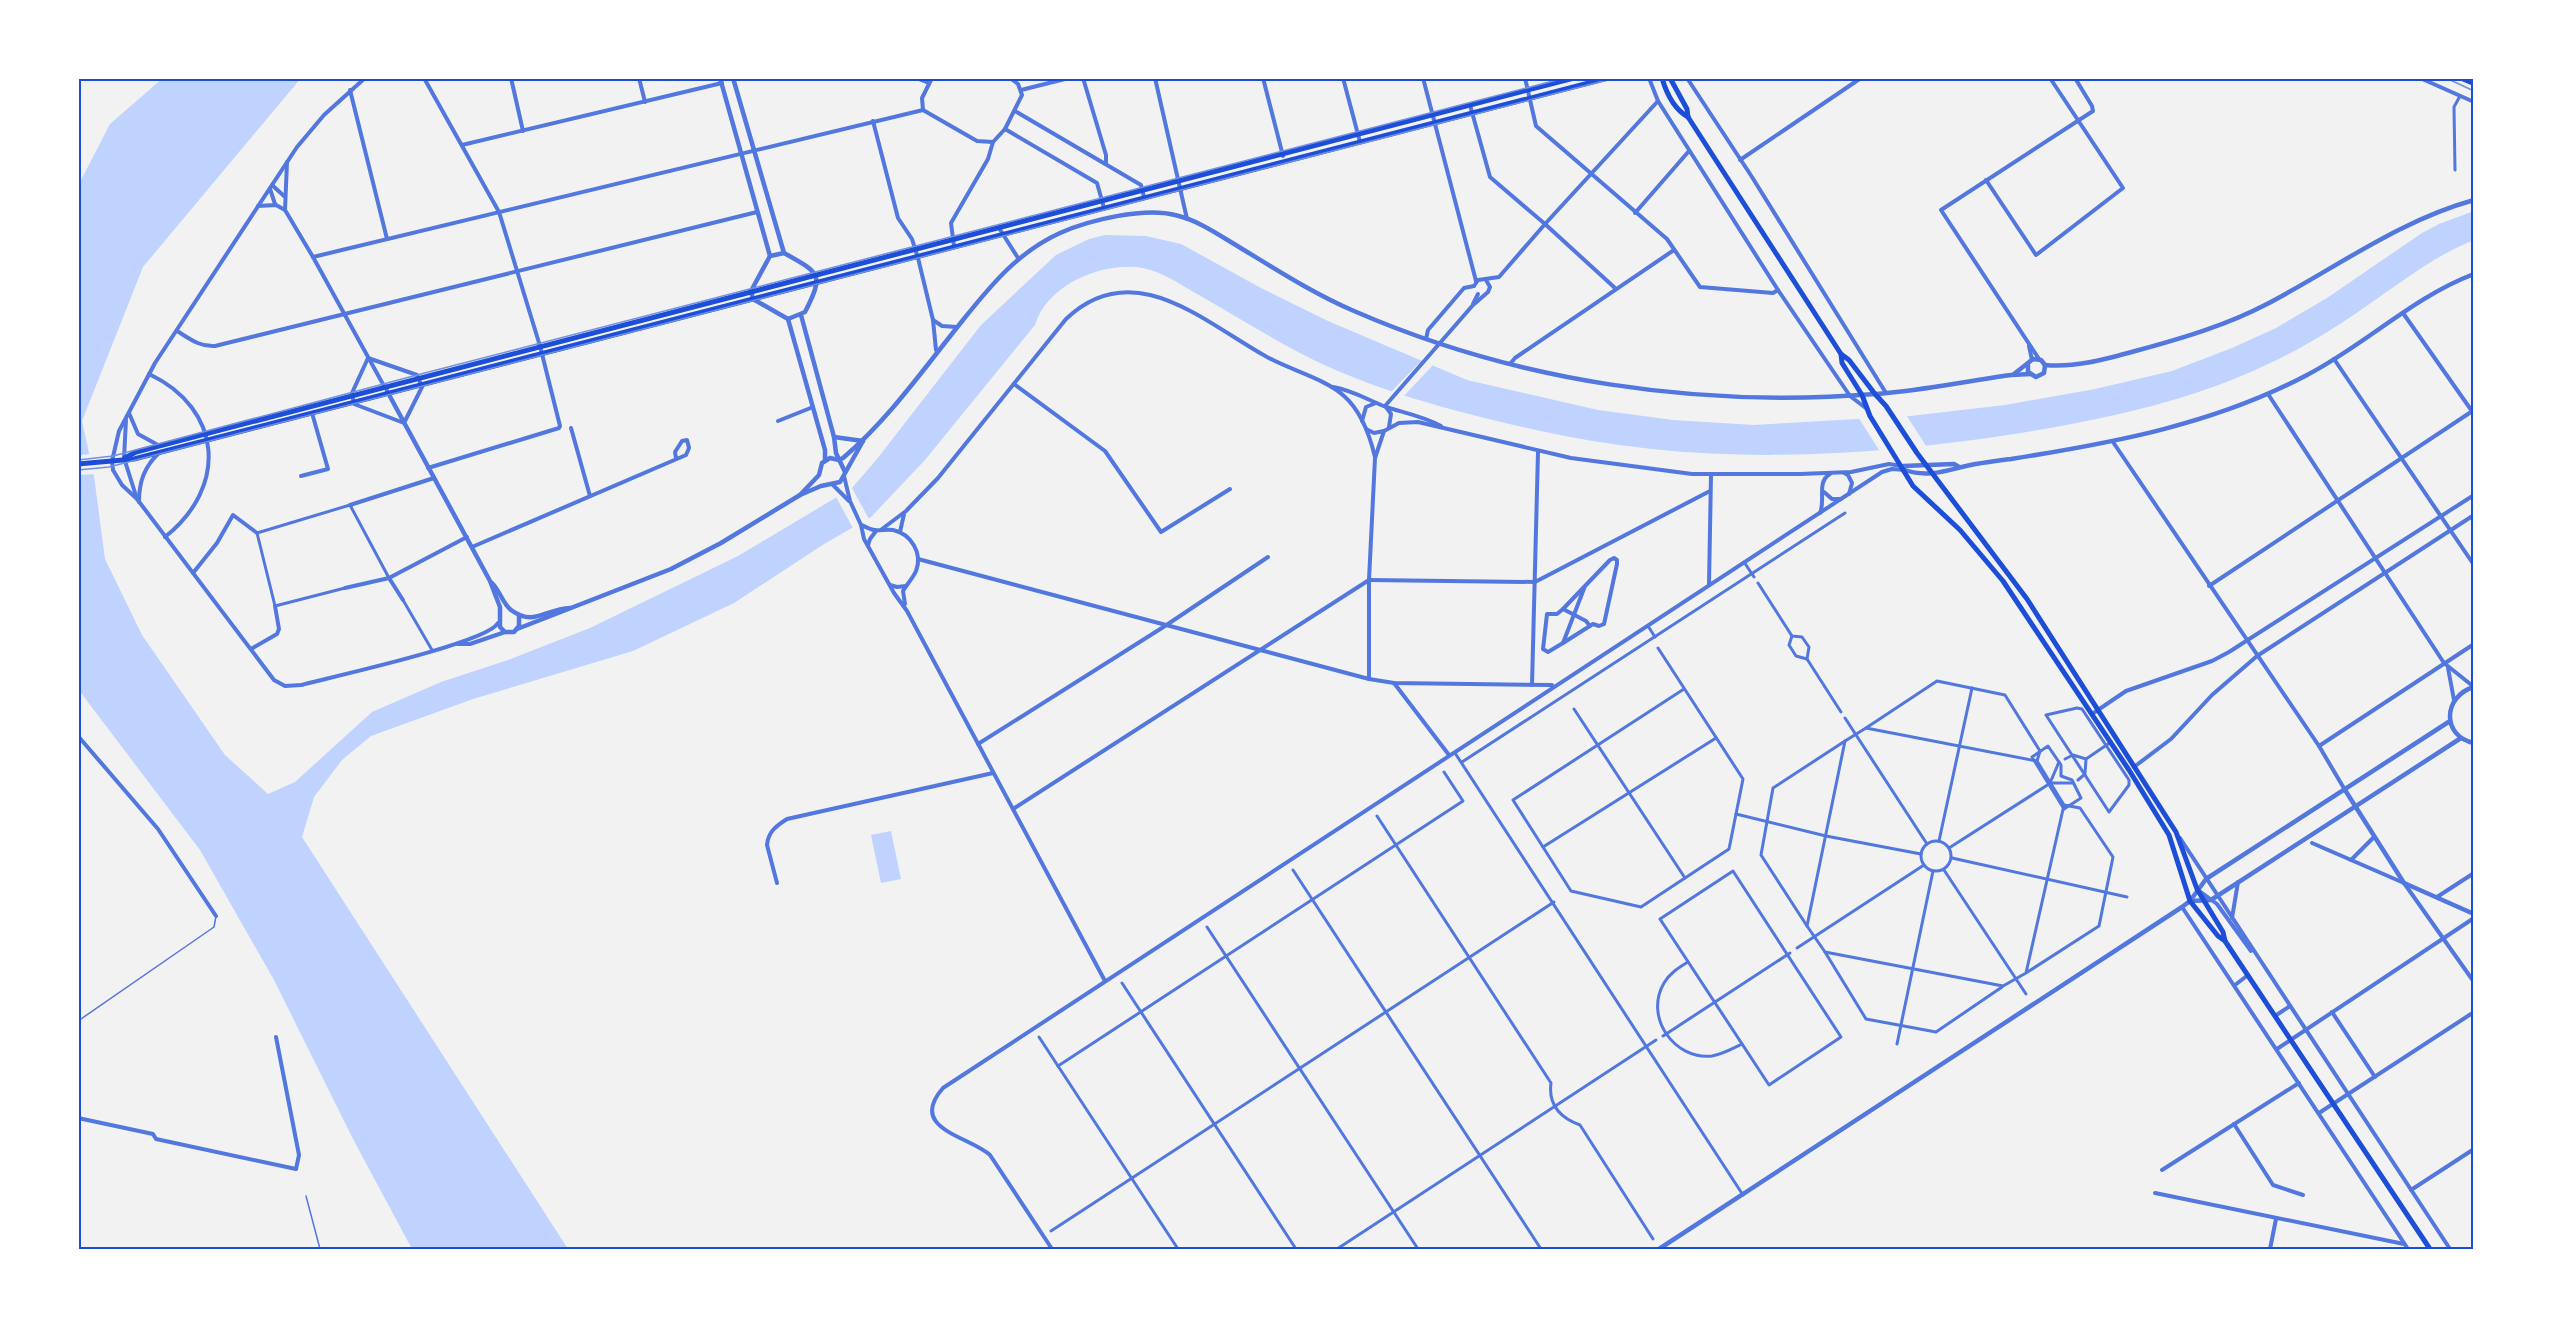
<svg xmlns="http://www.w3.org/2000/svg" width="2552" height="1327" font-family="'DejaVu Sans',sans-serif">
<style>
.water{fill:#bfd3fe}
.pier{fill:#f2f2f2}
.lines{fill:none;stroke-linecap:round;stroke-linejoin:round}
.service{stroke:#5277de;stroke-width:1.5}
.pedestrian{stroke:#5277de;stroke-width:3}
.minor{stroke:#5277de;stroke-width:4}
.tertiary{stroke:#5277de;stroke-width:4.5}
.secondary{stroke:#1d4ed8;stroke-width:5}
.primary{stroke:#1d4ed8;stroke-width:6}
.tram{stroke:#7290e2;stroke-width:1.5}
.neatline{fill:none;stroke:#1d4ed8;stroke-width:2}
</style>
<rect width="100%" height="100%" fill="#f2f2f2"/>
<g class="water">
<path d="M163,78H301L143,267L82,421L94,476L105,559L142,635L225,755L268,794L295,782L372,712L441,682L508,660L590,628L738,556L852,488L877,459L981,325L1056,255L1089,239L1105,235L1146,236L1181,244L1261,288L1328,321L1467,380L1598,410L1673,420L1754,425L1910,416L2005,405L2095,389L2172,371L2232,348L2276,328L2327,298L2422,233L2439,224L2474,211V240C2434,256 2403,281 2368,305C2337,327 2303,348 2268,364C2189,402 2101,420 2014,434C1855,459 1694,466 1536,430C1456,412 1373,391 1300,353C1266,335 1232,314 1199,295C1181,285 1163,272 1143,268C1104,261 1047,284 1035,325L925,460L871,517L824,544L734,603L633,651L473,699L371,736L342,760L314,797L302,837L568,1249H412L353,1139L274,980L200,850L78,689V186L110,124Z"/>
<path d="M891,831L901,879L881,883L871,835Z"/>
</g>
<g class="pier">
<path d="M1423,359L1433,365L1403,397L1390,393Z"/>
<path d="M1905,413L1928,449L1881,453L1858,417Z"/>
<path d="M92,454L96,474L78,475V455Z"/>
<path d="M852,488L869,519L854,530L836,497Z"/>
</g>
<g class="lines">
<g class="service">
<path d="M78,1021L214,927L216,916"/>
<path d="M306,1196L320,1249"/>
</g>
<g class="pedestrian">
<path d="M2455,170L2454,107L2460,96"/>
<path d="M1744,562L1754,577"/>
<path d="M1758,583L1792,636L1802,637L1809,647L1807,659L1841,712"/>
<path d="M345,588L275,606L257,533L350,505L389,578"/>
<path d="M403,600L432,650"/>
<path d="M1648,626L1655,637"/>
<path d="M1792,636L1789,645L1796,656L1807,659"/>
<path d="M1658,648L1743,779L1729,849L1641,907L1571,891L1513,800L1684,689"/>
<path d="M2077,708L2082,709L2129,780V785L2109,812L2046,715Z"/>
<path d="M1574,709L1685,878"/>
<path d="M1845,718L1927,844"/>
<path d="M1866,728L1937,681L2005,695L2040,751L2037,761"/>
<path d="M2048,746L2061,765V776L2072,780L2081,798L2064,809L2032,757Z"/>
<path d="M1455,753L1743,1195"/>
<path d="M2065,759L2073,755L2086,759L2111,742"/>
<path d="M1462,762L1845,513"/>
<path d="M2078,780L2085,774L2086,759"/>
<path d="M2050,783L2059,762"/>
<path d="M2051,783H2073"/>
<path d="M1736,814L1826,836L1921,854"/>
<path d="M1377,816L1551,1083C1548,1105 1561,1118 1580,1125L1653,1239"/>
<circle cx="1936" cy="856" r="15"/>
<path d="M1939,841L1972,688"/>
<path d="M1543,847L1716,738"/>
<path d="M1949,848L2049,784"/>
<path d="M1952,858L2127,897"/>
<path d="M1293,870L1541,1249"/>
<path d="M1944,870L2026,994"/>
<path d="M1733,871L1841,1037L1769,1085L1660,919Z"/>
<path d="M1807,926L1761,855L1773,788L1845,741"/>
<path d="M1207,927L1418,1249"/>
<path d="M1797,948L1924,865"/>
<path d="M1825,952L1866,1019L1936,1032L2002,987"/>
<path d="M1688,962C1678,968 1670,973 1664,983C1644,1017 1674,1060 1712,1056C1723,1054 1732,1049 1742,1044"/>
<path d="M2026,973L2099,926L2113,857L2080,808L2064,805L2037,761L1866,728L1845,741L1807,926L1825,952L2003,986L2026,973L2064,805"/>
<path d="M1122,983L1296,1249"/>
<path d="M1663,1036L1790,953"/>
<path d="M1039,1037L1178,1249"/>
<path d="M1897,1044L1933,871"/>
<path d="M1058,1066L1463,801L1444,772"/>
<path d="M1051,1231L1554,902"/>
<path d="M1337,1249L1656,1040"/>
</g>
<g class="minor">
<path d="M365,78L324,115L297,147L155,363L119,431L112,461L113,470L122,485L137,499L274,680L285,686L301,685C331,677 487,643 498,623"/>
<path d="M424,78L499,212L540,346L560,426L559,428L428,468"/>
<path d="M511,78L523,131"/>
<path d="M639,78L645,102"/>
<path d="M916,78L929,83"/>
<path d="M1083,78L1106,155V163"/>
<path d="M1155,78L1187,219"/>
<path d="M1263,78L1283,156"/>
<path d="M1343,78L1360,142"/>
<path d="M1423,78L1476,281"/>
<path d="M1525,78L1536,126L1667,239L1700,287L1773,293L1778,290"/>
<path d="M1649,78L1658,101L1778,290L1850,396L1867,409"/>
<path d="M1687,78L1752,177L1886,393"/>
<path d="M2420,78L2474,102"/>
<path d="M350,90L387,239"/>
<path d="M1021,90L1069,78"/>
<path d="M1470,105L1490,177L1545,224L1615,288"/>
<path d="M923,110L977,141L993,142L1005,129L1022,95L1018,84L1010,78"/>
<path d="M923,110L922,98L932,78"/>
<path d="M1015,111L1141,185L1144,197"/>
<path d="M873,121L898,218L912,239L918,258L933,320L936,350"/>
<path d="M1005,129L1097,183L1104,208"/>
<path d="M462,145L722,83"/>
<path d="M1740,160L1861,78"/>
<path d="M1986,180L2036,255L2123,188L2050,78"/>
<path d="M272,185L284,196"/>
<path d="M270,189L275,204"/>
<path d="M258,206L276,205L285,210L313,257L384,386"/>
<path d="M285,210L287,162"/>
<path d="M1635,213L1689,151"/>
<path d="M999,228L1018,258"/>
<path d="M954,246L951,223L988,159L993,142"/>
<path d="M313,257L923,110"/>
<path d="M1474,286L1478,280L1499,277L1545,224L1658,101"/>
<path d="M1473,304L1478,294"/>
<path d="M2403,313L2474,414"/>
<path d="M933,320L942,326L957,327"/>
<path d="M177,331C190,339 200,347 215,346L757,212"/>
<path d="M1426,339L1428,330L1464,288L1474,286"/>
<path d="M2029,346L2032,360"/>
<path d="M368,358L417,375L422,387L404,423L354,404L352,393Z"/>
<path d="M2039,359L1941,210L2093,111L2092,106L2075,78"/>
<path d="M2334,359L2474,565"/>
<path d="M1510,364L1515,358L1674,250"/>
<path d="M149,374C223,409 228,487 165,537"/>
<path d="M1014,384L1105,451L1161,532L1230,489"/>
<path d="M1333,387C1352,390 1368,400 1386,407C1405,413 1423,416 1441,426"/>
<path d="M2268,394L2444,663L2474,687"/>
<path d="M1385,406L1473,305L1488,292L1490,287L1486,280"/>
<path d="M1386,407L1391,414L1389,427"/>
<path d="M129,413L138,434L158,445"/>
<path d="M126,420L124,458L137,499"/>
<path d="M778,421L813,407"/>
<path d="M1362,421L1366,407L1376,403"/>
<path d="M571,428L590,496"/>
<path d="M1366,429L1374,433L1384,431"/>
<path d="M2113,442L2319,746L2345,790"/>
<path d="M1844,473L1848,475L1852,483L1849,494"/>
<path d="M301,476L328,469L312,413"/>
<path d="M844,476L850,501L861,525L864,539L894,593L907,611L1105,981"/>
<path d="M832,484L849,501"/>
<path d="M1824,492L1832,499H1841"/>
<path d="M139,502C139,482 144,467 159,453"/>
<path d="M350,505L434,478"/>
<path d="M1820,513C1826,500 1816,482 1830,474"/>
<path d="M861,525C865,526 870,530 875,530C880,531 887,529 893,530C911,534 923,553 916,571C913,578 907,584 903,591L905,604"/>
<path d="M882,529L906,511L938,478L1066,319C1134,254 1205,323 1267,357C1290,370 1326,379 1344,396C1361,411 1370,436 1375,457"/>
<path d="M900,532L904,514"/>
<path d="M868,545L870,539L876,531"/>
<path d="M472,547L686,455L689,448L687,440L682,441L675,452L676,458"/>
<path d="M1614,558L1617,560V564L1604,624L1599,626L1593,624L1563,643L1585,586L1610,560Z"/>
<path d="M918,559L1369,679L1394,683L1552,685"/>
<path d="M193,573L217,543L233,515L257,533"/>
<path d="M389,578L403,600"/>
<path d="M1369,580L1535,582L1710,491"/>
<path d="M890,585L897,587L906,586"/>
<path d="M1709,585L1711,475"/>
<path d="M2209,586L2474,410"/>
<path d="M1584,587L1563,609L1586,621L1590,626"/>
<path d="M345,588L389,578L467,537"/>
<path d="M1563,609L1557,614H1547L1543,649L1548,652L1563,643"/>
<path d="M458,644H470L505,632"/>
<path d="M251,649L277,634L279,629L275,606"/>
<path d="M2448,668L2454,700"/>
<path d="M1369,679V580L1375,458L1384,431L1399,423L1418,422L1571,458L1692,474H1800L1851,472L1889,464L1902,466"/>
<path d="M1394,683L1449,755"/>
<path d="M1532,685L1538,452"/>
<path d="M2092,714L2126,691L2212,661L2229,652L2474,495"/>
<path d="M78,736L158,829L216,916"/>
<path d="M978,744L1165,626L1268,557"/>
<path d="M2319,746L2474,644"/>
<path d="M2134,767L2171,739L2212,695L2257,656L2474,515"/>
<path d="M1013,809L1369,580"/>
<path d="M2180,838L2450,1249"/>
<path d="M2312,843L2404,883L2474,982"/>
<path d="M2351,860L2374,837"/>
<path d="M777,883L767,845C768,832 776,826 787,819L993,773"/>
<path d="M2198,890L2217,904L2251,951"/>
<path d="M2437,897L2474,873"/>
<path d="M2182,907L2408,1249"/>
<path d="M2232,918L2238,882"/>
<path d="M2235,985L2248,975"/>
<path d="M2332,1012L2375,1077"/>
<path d="M2275,1016L2290,1006"/>
<path d="M2277,1049L2474,918"/>
<path d="M2319,1113L2474,1012"/>
<path d="M78,1118L153,1134L156,1139L296,1169L299,1155L276,1037"/>
<path d="M2234,1124L2273,1185L2303,1195"/>
<path d="M2162,1170L2299,1083"/>
<path d="M2411,1190L2474,1149"/>
<path d="M2155,1193L2404,1244"/>
<path d="M1052,1249L990,1155C969,1136 907,1129 943,1088L1882,472L1892,469L1905,470"/>
<path d="M2270,1249L2276,1219"/>
</g>
<g class="tertiary">
<path d="M720,78L770,256"/>
<path d="M733,78L784,253"/>
<path d="M784,253C819,273 825,273 805,312L788,319L753,299L751,291L770,256Z"/>
<path d="M801,315L834,437L836,453L845,472"/>
<path d="M788,319L825,450V460"/>
<path d="M2028,365V372L2036,377L2044,373L2045,365"/>
<path d="M2045,365C2077,368 2109,358 2139,350C2183,338 2227,325 2267,304C2336,268 2398,221 2474,200"/>
<path d="M2014,374L2033,359L2041,360L2045,365"/>
<path d="M387,391L490,581L500,607V627L505,632H514L519,626V615"/>
<path d="M834,437L863,441"/>
<path d="M1903,466L1954,464L1959,467"/>
<path d="M1905,470C1925,477 1942,472 1962,467C1978,463 1995,461 2011,459C2113,443 2215,424 2307,375C2365,345 2413,297 2474,274"/>
<path d="M800,495L819,475L822,463L830,458L839,460L843,458C889,419 925,367 963,320C991,285 1018,252 1060,233C1089,220 1144,207 1175,215C1198,220 1219,235 1239,247C1277,270 1314,294 1354,311C1517,382 1699,408 1875,394C1921,391 1966,381 2011,375L2031,374"/>
<path d="M492,583C500,591 503,604 511,610C534,627 545,609 570,608"/>
<path d="M517,629L671,569L721,543L800,495L821,486L840,482L863,441"/>
<path d="M2474,687C2443,696 2441,736 2474,743"/>
<path d="M2345,790L2404,883L2474,914"/>
<path d="M2190,901L2211,900L2461,738"/>
<path d="M1659,1249L2182,907L2190,901L2206,879L2450,721"/>
</g>
<g class="secondary">
<path d="M1662,78C1666,92 1674,109 1688,117"/>
<path d="M1670,78L1687,109L1688,117L1841,354L1849,360L1875,394L1886,406L1917,453L2027,599L2176,832L2197,889L2223,932L2225,941"/>
<path d="M1841,354L1842,363L1862,395L1870,416L1913,486L1960,530L2003,581L2129,770L2169,835L2190,901L2218,936L2225,941L2430,1249"/>
<path d="M125,458L136,452L1574,78"/>
<path d="M78,464L134,459L1608,78"/>
</g>
<path class="primary" d="M2462,78L2474,83"/>
<g class="tram">
<path d="M2446,78L2474,91"/>
<path d="M78,460L113,456L417,375L1565,78"/>
<path d="M78,470L109,467L1615,78"/>
</g>
</g>
<rect width="2552" height="1327" fill="none" stroke="#ffffff" stroke-width="159"/>
<rect x="80" y="80" width="2392" height="1168" class="neatline"/>
</svg>
